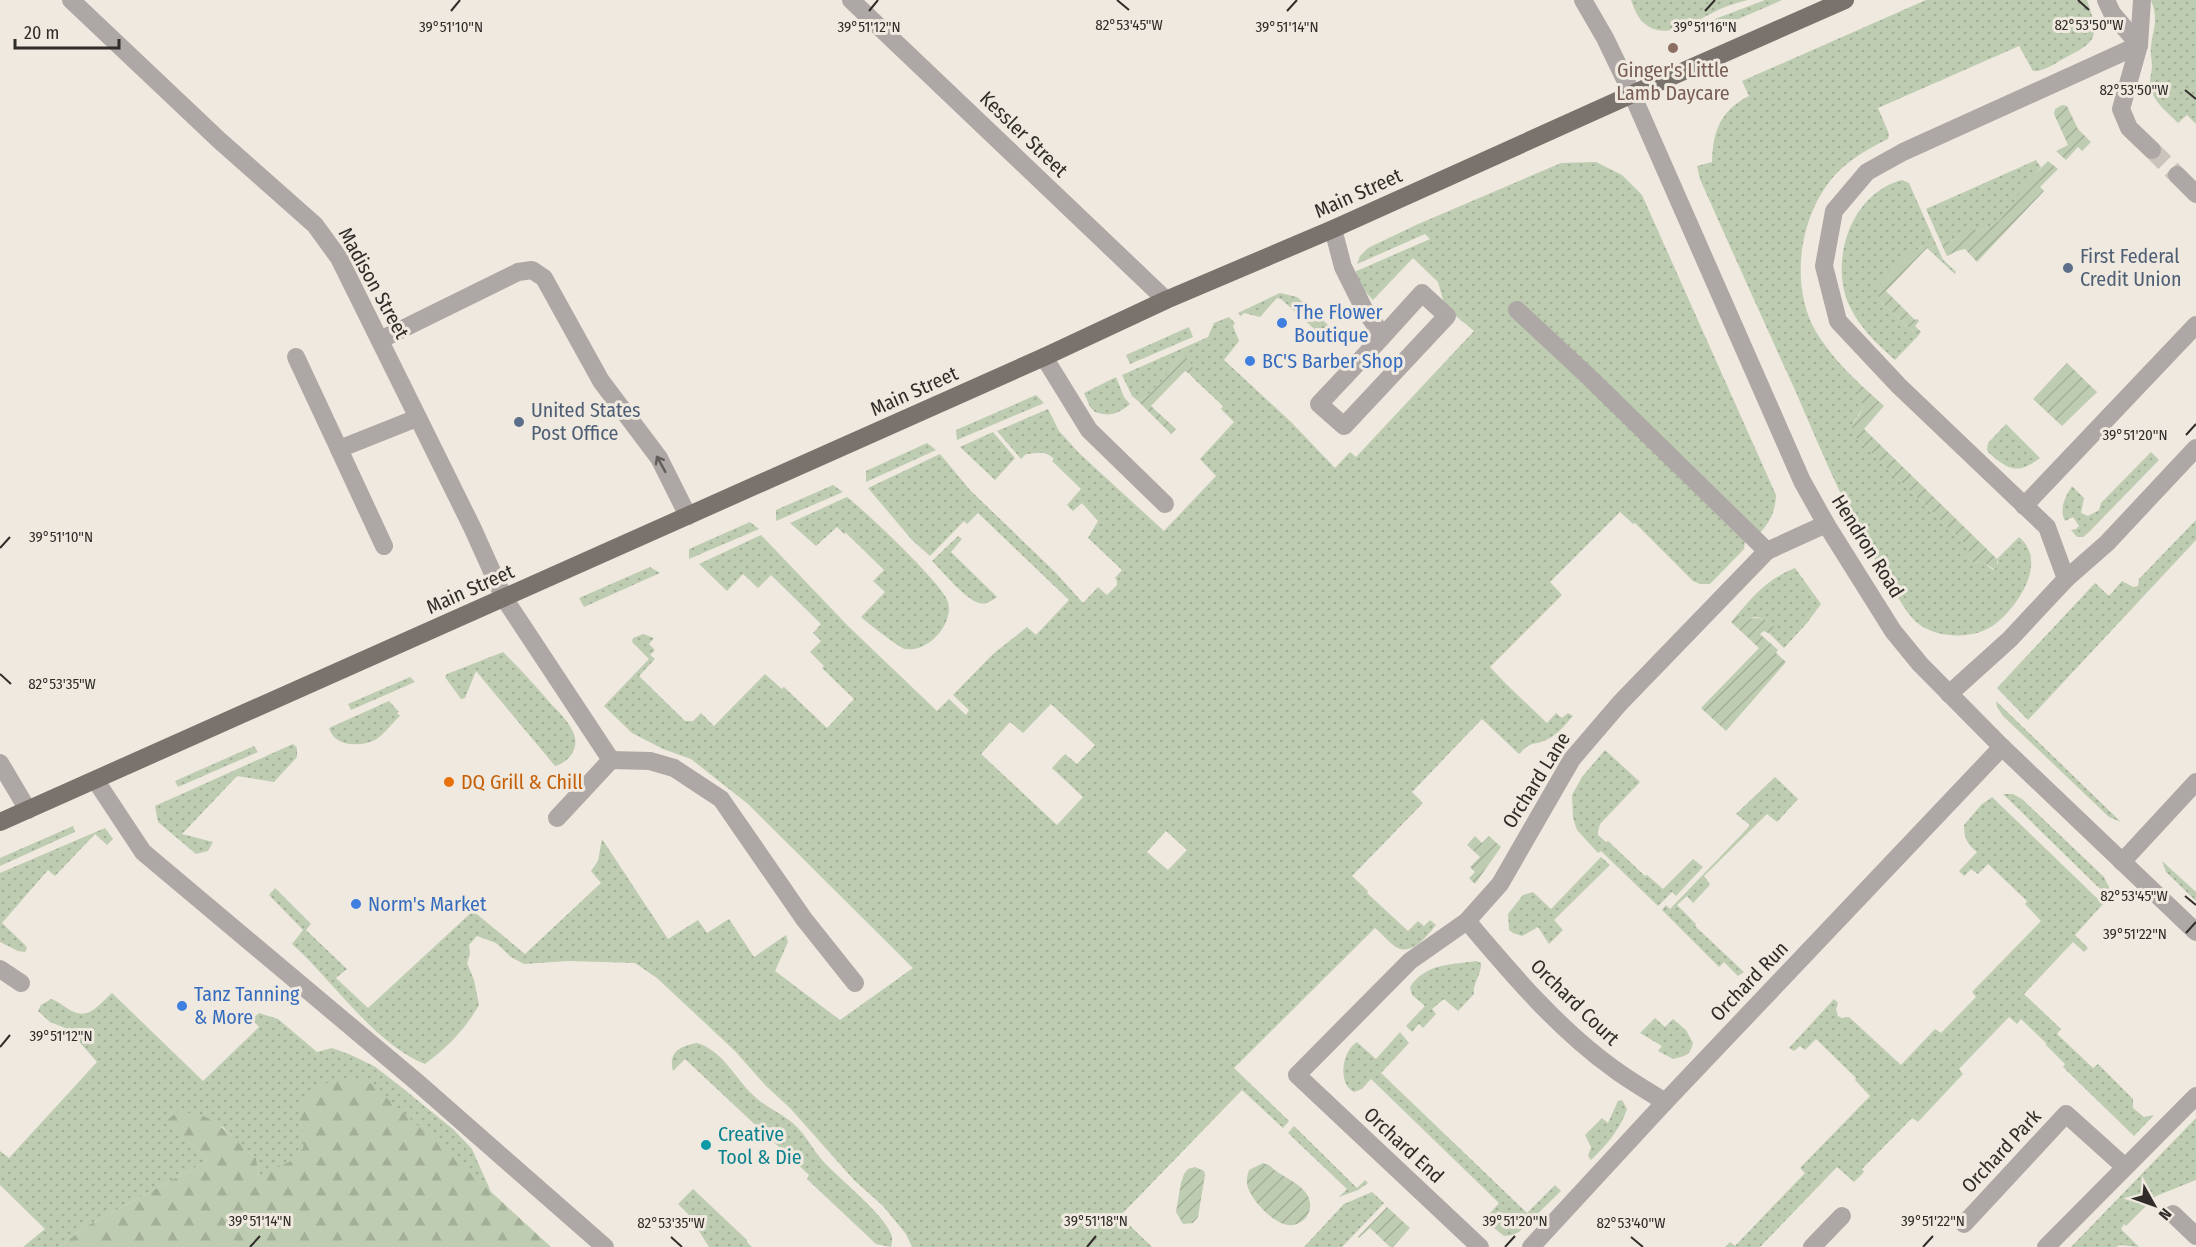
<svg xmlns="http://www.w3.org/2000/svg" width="2196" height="1247" font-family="'Fira Sans Condensed',sans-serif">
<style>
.grass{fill:url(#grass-dots);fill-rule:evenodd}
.forest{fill:url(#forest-firs)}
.garden{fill:url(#garden-furrows)}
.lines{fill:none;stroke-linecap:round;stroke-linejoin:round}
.minor-tunnel{stroke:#c9c3bb;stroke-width:18;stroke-dasharray:18 9;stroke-linecap:butt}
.minor{stroke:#ada8a5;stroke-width:18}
.major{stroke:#7a726c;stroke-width:18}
.oneway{stroke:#615e5b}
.ticks{fill:none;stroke:#2f2c29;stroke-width:2}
.education-dot{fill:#8d6e63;stroke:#efe9df;stroke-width:2}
.service-dot{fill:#5c6f8a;stroke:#efe9df;stroke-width:2}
.shop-dot{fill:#3f7fe0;stroke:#efe9df;stroke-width:2}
.food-dot{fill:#e8710a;stroke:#efe9df;stroke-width:2}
.culture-dot{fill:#0f9aa8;stroke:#efe9df;stroke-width:2}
.labels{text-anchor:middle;stroke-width:6;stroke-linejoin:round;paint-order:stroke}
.education-label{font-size:20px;fill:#785e54;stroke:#efe9df}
.street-label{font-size:20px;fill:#2f2c29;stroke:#efe9df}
.service-label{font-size:20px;fill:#4e5e75;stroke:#efe9df;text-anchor:start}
.shop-label{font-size:20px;fill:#366cbe;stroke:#efe9df;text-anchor:start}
.food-label{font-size:20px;fill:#c56008;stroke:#efe9df;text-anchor:start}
.culture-label{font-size:20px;fill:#0d838f;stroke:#efe9df;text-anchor:start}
.ticks-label{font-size:15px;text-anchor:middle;fill:#2f2c29;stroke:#efe9df;stroke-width:6;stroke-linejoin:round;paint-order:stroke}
</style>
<defs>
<pattern id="grass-dots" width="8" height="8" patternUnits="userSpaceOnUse" patternTransform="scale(1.5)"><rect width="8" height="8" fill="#beccb1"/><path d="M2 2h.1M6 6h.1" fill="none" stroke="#a4af98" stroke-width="1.8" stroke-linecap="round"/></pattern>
<pattern id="forest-firs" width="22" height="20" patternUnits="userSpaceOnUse" patternTransform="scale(1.5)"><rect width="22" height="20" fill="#beccb1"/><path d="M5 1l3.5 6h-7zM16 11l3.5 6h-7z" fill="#a4af98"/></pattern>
<pattern id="garden-furrows" width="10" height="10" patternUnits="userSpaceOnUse" patternTransform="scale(1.5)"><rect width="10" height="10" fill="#beccb1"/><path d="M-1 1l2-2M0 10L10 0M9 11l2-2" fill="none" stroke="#a4af98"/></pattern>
</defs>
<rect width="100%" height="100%" fill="#efe9df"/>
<g class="grass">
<path d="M1631,0H1748C1740,2 1732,4 1725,7C1702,16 1665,46 1642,21C1636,15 1634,7 1631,0Z"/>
<path d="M1765,0H1782L1718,28L1715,19Z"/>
<path d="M1926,0H2087C2100,38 2098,41 2063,59C2054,64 2043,72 2033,71L2019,46L1878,108L1889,134L1888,139C1869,148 1850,159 1835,175C1800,214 1789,283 1815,330C1827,351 1845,370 1862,386L1859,395C1869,408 1858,412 1853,424C1853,425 1853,434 1853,435L1969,548V559L1972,562L1984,563L1993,570L1998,563L1997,559L2019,537C2049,562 2017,608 1994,625C1974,639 1941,639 1920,625C1908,617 1899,598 1891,586C1851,524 1824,457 1795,390C1763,320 1731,249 1700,179L1697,166L1712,162C1713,131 1720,111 1749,96L1742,81Z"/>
<path d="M2151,0H2196V124L2187,115L2178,123C2168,113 2156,104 2151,90C2148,82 2152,74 2152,66C2152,60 2150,53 2151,47C2153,28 2159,21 2151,0Z"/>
<path d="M2036,160L2041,167L1999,221L1986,229L1975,230L1957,239L1941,243L1926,209Z"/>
<path d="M1596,162L1622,175L1642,195L1776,495C1775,519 1765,527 1749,545L1745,541L1744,549L1710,584H1700L1693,581L1635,523L1633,524L1620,512L1550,582L1562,595L1490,667L1506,684L1547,723L1556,713L1562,718L1568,713L1573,716C1565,725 1558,734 1548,739C1533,747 1533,739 1519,754L1482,719L1412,792L1423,803L1352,876L1368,891L1367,893L1408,931L1418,921L1424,926L1430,920L1436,925C1426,937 1410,959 1393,945C1387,940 1381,933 1375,928L1234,1068L1289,1121L1283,1128L1242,1090L1120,1216L1152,1247H912L906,1234L883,1206L854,1180L790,1108L766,1086L735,1051L657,978L635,963L568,961L524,964L511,957L496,943L477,936L469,945L470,954L467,963L474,980L479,1005C466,1028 447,1048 425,1064C374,1044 332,979 292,944L303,930L269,895L275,888L311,924L306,930L347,969L336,978L368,1008L473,911L525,954L601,883L591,871L598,861L602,839L668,939L698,920L707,933L729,919L754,957L786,935L788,942L775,971L840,1020L913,968L748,804L691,759L663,749L632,733L604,706L649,659L632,642L633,638L643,634L654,638L649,644L655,650L650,655L655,659L639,676L685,721H693L701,713L714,726L765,674L782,689L784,687L827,728L854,699L822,668L824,666L810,652L821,641L813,633L821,624L771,575L758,588L743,574L727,591L699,564L761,535L848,626L937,711L949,699L966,715L969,710L953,695L993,654L1027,627L1036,635L1069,600L978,513L967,524L964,521L930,556L912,540L868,488L940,454L970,490L1056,573L1083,603L1098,587L1107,595L1117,585V581L1115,578L1122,570L1088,538L1098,521L1082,503L1073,511L1067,505L1081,489L1052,461L1054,459C1045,450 1038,453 1026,454L1021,459L997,431L1048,409L1059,431L1080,454L1164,531L1216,476L1200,459L1234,422L1221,409L1223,406L1192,377L1179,356C1170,374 1156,391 1138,401L1132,396L1122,375L1208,337L1214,323L1229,317L1235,323L1233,326L1239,341L1224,360L1291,422L1335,468L1350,452L1356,457L1474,331L1445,307L1438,282L1413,258L1373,300C1366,293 1356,282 1356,271L1359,270L1430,239L1425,234L1357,264L1360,256L1368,248L1416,225L1561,163ZM1051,704L1095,745L1077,764L1065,754L1052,768L1083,797L1057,825L981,754L1010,722L1023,733ZM1166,831L1187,850L1168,870L1147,852Z"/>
<path d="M1902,180L1909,183L1943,260L1932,249L1922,246L1891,273L1880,301L1918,336L1895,360C1878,345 1860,328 1850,307C1828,262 1851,193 1902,180Z"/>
<path d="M1280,293L1297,297L1328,325L1320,334L1281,299L1277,298L1260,317L1244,313L1241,316L1238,313Z"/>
<path d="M1189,327L1193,337L1130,364L1126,355Z"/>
<path d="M1116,377L1124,397L1130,404C1118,414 1110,417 1095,412L1090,407L1084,393Z"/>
<path d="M1036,395L1044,403L957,440L956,430Z"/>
<path d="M2006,424L2040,458C2017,475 2008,470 1988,452L1987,449L1988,443Z"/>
<path d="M993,432L1015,458L995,480L960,447Z"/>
<path d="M927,443L936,450L866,482V471Z"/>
<path d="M2151,452L2159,460L2089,532L2083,537H2077L2071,530L2076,529L2079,526L2073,517L2065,521C2059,509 2065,497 2072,486L2084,498L2081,513L2088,516L2099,510L2101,503Z"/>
<path d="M833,485L843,492L776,521V510Z"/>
<path d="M847,497C864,510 944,585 948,602C954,624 928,653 905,649C901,649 865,621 861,617L885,592L873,581L884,570L846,533L844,534L837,527L816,546L790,523Z"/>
<path d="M2196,520V540L2028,720L1997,688L2095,583L2109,596L2122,581L2133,587L2138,586L2139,579Z"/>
<path d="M750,522L759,529L689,559V549Z"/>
<path d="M958,536L962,539L951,552L997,597C991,601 986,605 979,603C965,599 943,572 932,561Z"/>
<path d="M650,567L660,573L584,607L579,598Z"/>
<path d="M1795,568L1821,604L1807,623L1784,648L1770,634L1773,632L1767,620L1756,617L1744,619L1737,615C1756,593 1768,579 1795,568Z"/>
<path d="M503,652C520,669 536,686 551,704C559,712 567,720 572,730C581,745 571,762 555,766L476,671L465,698L461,699L445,677L447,674Z"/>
<path d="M410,677L415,682L351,710L348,704Z"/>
<path d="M389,701L399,712L397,713L400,716C392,723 384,735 375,740C360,747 334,747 329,728Z"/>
<path d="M1996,701L2121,822L2109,817L2003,716L1997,707Z"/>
<path d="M293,744L297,748V757L274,782L237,776L182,834L213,842L208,851L196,854L158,822L155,806Z"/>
<path d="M254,746L258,752L178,787L175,781Z"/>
<path d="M1605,750L1640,782L1600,824L1598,831V835L1606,842L1608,841L1645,876L1647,875L1663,889L1693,859L1703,867L1676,896L1672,892L1658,906L1601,851L1598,853L1577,830L1573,818L1572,795L1582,777Z"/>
<path d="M1775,777L1798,799L1777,822L1767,814L1704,876L1710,884L1709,886L1693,903L1687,896L1677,905L1696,924L1695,926L1744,972L1738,976L1724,962L1719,967L1662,910L1666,905L1670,909L1744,832L1750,825L1736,814Z"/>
<path d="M2003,794H2013L2022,799L2104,877L2110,889L2109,895L2097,886Z"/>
<path d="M1992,797L2103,904L2075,935L2088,948L2084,952L2073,942L2024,994L2061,1029L2057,1034L2093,1068L2098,1064L2133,1099V1108L2144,1117L2154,1115L2134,1136L2063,1067L2065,1064L2046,1045V1043L2021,1019L2017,1024L2009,1017L1959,1069L1963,1074L1918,1122L1912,1118L1862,1169L1864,1172L1854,1182L1837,1167L1760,1247H1725L1730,1242L1735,1246L1805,1173L1800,1168L1870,1096L1855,1080L1856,1078L1816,1039L1805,1050L1800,1046L1794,1051L1789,1048L1834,999L1838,1003L1836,1009L1838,1016L1842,1018L1849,1017L1901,1065L1935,1029L1941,1033L1976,997L1972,992L2041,921L2025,904L2027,901L1988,864L1978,874L1971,869L1964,876L1959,871L1977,852C1967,844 1964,838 1964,825L1981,805Z"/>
<path d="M73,826L75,832L0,866V858Z"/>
<path d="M105,828L113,839L107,845L95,834L55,876L48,870L2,923L25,945L27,948L25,952L18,951L0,942V873Z"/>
<path d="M1601,857L1610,865L1554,920L1563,930L1549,944L1538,927L1522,936L1513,933L1509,930L1508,914L1523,895L1533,892L1551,909Z"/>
<path d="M2162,861L2196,892V901L2166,872Z"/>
<path d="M1476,961L1481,963C1482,974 1472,985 1474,994L1458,1011L1444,999L1432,1009L1436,1014L1423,1028L1419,1024L1412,1032L1406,1026L1425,1006L1412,995L1410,987C1426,963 1450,965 1476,961Z"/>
<path d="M112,993L203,1081L259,1027L252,1019L259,1013L278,1019L317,1052L332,1048L351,1055L374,1066L400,1086L454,1130L472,1149L491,1192L370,1084L300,1122C301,1127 304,1132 304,1137C307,1160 275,1170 259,1177L256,1158L235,1141L223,1127L167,1121L209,1160L85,1227L60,1247H23L45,1229L0,1185V1151L9,1158L97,1062L68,1029L50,1022L38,1011L41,1005L51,999C60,1002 64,1007 72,1011C90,1020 99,1004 112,993Z"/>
<path d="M1655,1018L1665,1027L1673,1019L1686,1030L1693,1043C1690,1056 1685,1056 1673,1059L1658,1051L1662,1046L1640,1033Z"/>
<path d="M1400,1032L1409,1043L1381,1073L1527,1213L1555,1185L1561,1191L1519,1232L1512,1235L1504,1236L1484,1220L1499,1203L1371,1079L1362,1089L1354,1092C1337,1083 1342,1051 1357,1042L1376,1059Z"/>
<path d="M697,1043C722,1050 735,1078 753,1095C766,1108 784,1114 797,1127C807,1137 813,1150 822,1160C839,1179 882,1212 891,1234C893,1238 892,1242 891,1247L876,1244L807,1179L809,1175L685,1059L673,1071C668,1052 680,1046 697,1043Z"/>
<path d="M1622,1100L1627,1109C1621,1128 1606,1146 1591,1160L1588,1156L1591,1147L1585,1135L1602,1118L1608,1123L1618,1101Z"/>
<path d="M2196,1118V1180L2156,1196L2126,1226L2124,1224L2121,1229L2139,1247L2120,1245L2116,1247H2071Z"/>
<path d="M1294,1126L1357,1188L1365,1180L1368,1183L1358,1190L1339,1197L1347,1189L1288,1133Z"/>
<path d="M693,1189L747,1240V1242L752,1247H709L689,1215L678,1204Z"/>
<path d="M1372,1192L1384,1203L1342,1247H1304L1344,1204Z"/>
</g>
<path class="forest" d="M352,1077L370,1083L452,1156L551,1247H60L85,1227L209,1160L166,1121L177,1112C185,1113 194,1113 201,1115C223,1124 238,1144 256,1158L259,1177L291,1161L303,1148L304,1137L300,1122V1103L327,1083Z"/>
<g class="garden">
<path d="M2062,105L2067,106L2078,129L2091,142L2082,151L2078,147L2066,160L2056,151L2068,145L2054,114L2055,109Z"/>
<path d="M2048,161L2058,169L2040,187L2044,191L1977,262L1965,249L1957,251L1947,256L1941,243L1957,239L1971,230L1986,229L1999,221L2033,176Z"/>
<path d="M1923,246L1932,249L1956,272L1955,274L1927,248L1886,291L1915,320L1917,319L1919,321L1915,326L1921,332L1918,336L1880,301C1878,296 1877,292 1879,287C1887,274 1909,253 1923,246Z"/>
<path d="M1179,356H1185C1191,362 1194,367 1193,376L1185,371L1151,406L1176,429L1171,434L1138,401C1156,391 1170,374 1179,356Z"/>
<path d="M2067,363L2097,392L2062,426L2033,399Z"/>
<path d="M1862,386L1884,406L1864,429L1997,559V571L1984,563L1972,562L1969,559V548L1853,435C1848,415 1873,415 1857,393Z"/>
<path d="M1737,615C1751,623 1759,613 1773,624L1774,632L1770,634L1764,631L1760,634L1778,650L1776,653L1786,662L1726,731L1701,708L1759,648L1731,622Z"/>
<path d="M1475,836L1482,843L1489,836L1501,847L1475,884L1469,878L1475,872L1470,867L1480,857L1467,845Z"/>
<path d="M1263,1163L1269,1165C1280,1176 1297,1181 1306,1193C1315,1205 1309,1222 1293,1225C1277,1228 1253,1202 1248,1188C1246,1182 1247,1176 1249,1170Z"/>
<path d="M1195,1167L1204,1171L1205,1175L1198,1217L1193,1223L1183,1224L1176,1212L1181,1183L1184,1174L1188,1169Z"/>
<path d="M1387,1207L1410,1228L1393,1247H1390L1370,1228L1359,1238L1358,1237Z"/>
</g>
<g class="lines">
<path class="minor-tunnel" d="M2152,150L2177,175"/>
<g class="minor">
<path d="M71,0L219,140L315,225L339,258L472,527L504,598L611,760L557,818"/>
<path d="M851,0L1166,300"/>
<path d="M1583,0L1605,38L1632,94L1802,481L1826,524L1893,631L1920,664L2002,747L2196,932"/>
<path d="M2106,0L2112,13L2139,45"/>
<path d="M2142,0L2139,45L2121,109L2129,128L2152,150"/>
<path d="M2177,175L2196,194"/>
<path d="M1333,229L1343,267L1364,309L1383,336L1422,293L1447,316L1344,426L1319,404L1383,336"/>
<path d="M1517,310L1590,378L1767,551"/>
<path d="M380,340L518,272L532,270L544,278L601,381L659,458L688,516"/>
<path d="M296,357L339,449L417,418"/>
<path d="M1044,357L1089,430L1165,504"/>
<path d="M339,449L384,546"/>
<path d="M2024,506L2196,325"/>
<path d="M2066,579L2107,543L2196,448"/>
<path d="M1949,694L2010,639L2066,579L2047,527L1899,386L1838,321L1824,266L1834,211L1867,172L1903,152L2139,45"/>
<path d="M611,760L650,761L674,768L721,799L804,919L855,983"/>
<path d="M0,763L28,810"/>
<path d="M96,781L143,852L418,1083L605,1247"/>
<path d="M2122,862L2196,782"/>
<path d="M1467,921C1511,973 1558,1029 1614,1069C1630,1081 1648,1091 1665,1102"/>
<path d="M0,969L21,983"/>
<path d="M2173,1214L2196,1236"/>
<path d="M1964,1224L2066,1114L2125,1167"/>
<path d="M1480,1247L1297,1075L1410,961L1467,921L1500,884L1572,759L1620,703L1767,551L1826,524"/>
<path d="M1531,1247L1665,1102L2002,747"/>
<path d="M1812,1247L1842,1216"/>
<path d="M2046,1247L2196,1096"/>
</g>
<path class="major" d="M0,822L1044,357L1166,300L1333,229L1677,74L1845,0"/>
</g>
<defs><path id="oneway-shaft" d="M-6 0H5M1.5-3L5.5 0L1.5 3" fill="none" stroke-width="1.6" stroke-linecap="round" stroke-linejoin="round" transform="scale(1.5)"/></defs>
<use class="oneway" href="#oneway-shaft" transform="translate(661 464) rotate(-119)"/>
<path class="ticks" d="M1117,0L1129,10M2078,0L2089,10M451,11L460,0M869,11L878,0M1287,11L1297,0M1705,11L1715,0M2185,90L2196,99M2186,435L2196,424M0,548L10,537M0,674L11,684M2185,896L2196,905M2186,933L2196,922M0,1047L10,1035M671,1237L682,1247M1631,1237L1643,1247M250,1247L260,1236M1087,1247L1096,1236M1505,1247L1515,1236M1923,1247L1933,1236"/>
<circle class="education-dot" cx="1673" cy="48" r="6"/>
<g class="service-dot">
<circle cx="2068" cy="268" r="6"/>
<circle cx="519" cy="422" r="6"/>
</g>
<g class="shop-dot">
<circle cx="1282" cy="323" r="6"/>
<circle cx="1250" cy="361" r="6"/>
<circle cx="356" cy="904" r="6"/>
<circle cx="182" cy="1006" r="6"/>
</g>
<circle class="food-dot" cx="449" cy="782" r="6"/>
<circle class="culture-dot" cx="706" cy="1145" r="6"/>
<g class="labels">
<g class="education-label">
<text x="1673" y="77">Ginger's Little<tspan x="1673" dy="23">Lamb Daycare</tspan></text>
</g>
<g class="street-label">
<text transform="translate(1024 134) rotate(44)" y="7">Kessler Street</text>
<text transform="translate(1358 193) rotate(-24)" y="7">Main Street</text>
<text transform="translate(374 283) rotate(61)" y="7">Madison Street</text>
<text transform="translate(914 391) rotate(-24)" y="7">Main Street</text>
<text transform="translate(1868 546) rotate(58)" y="7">Hendron Road</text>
<text transform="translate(470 589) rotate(-24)" y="7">Main Street</text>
<text transform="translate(1536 780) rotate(-58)" y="7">Orchard Lane</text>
<text transform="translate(1749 981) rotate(-46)" y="7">Orchard Run</text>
<text transform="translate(1575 1002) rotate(44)" y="7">Orchard Court</text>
<text transform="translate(1404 1145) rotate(43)" y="7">Orchard End</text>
<text transform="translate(2001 1151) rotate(-47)" y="7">Orchard Park</text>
</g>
<g class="service-label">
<text x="2080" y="263">First Federal<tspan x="2080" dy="23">Credit Union</tspan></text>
<text x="531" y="417">United States<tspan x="531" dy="23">Post Office</tspan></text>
</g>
<g class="shop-label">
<text x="1294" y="319">The Flower<tspan x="1294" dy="23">Boutique</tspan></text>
<text x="1262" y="368">BC'S Barber Shop</text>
<text x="368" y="911">Norm's Market</text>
<text x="194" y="1001">Tanz Tanning<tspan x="194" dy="23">&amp; More</tspan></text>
</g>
<g class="food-label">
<text x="461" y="789">DQ Grill &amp; Chill</text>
</g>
<g class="culture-label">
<text x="718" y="1141">Creative<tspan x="718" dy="23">Tool &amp; Die</tspan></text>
</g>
</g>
<g class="ticks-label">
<text x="1129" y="30">82°53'45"W</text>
<text x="2089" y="30">82°53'50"W</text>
<text x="451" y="32">39°51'10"N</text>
<text x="869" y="32">39°51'12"N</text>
<text x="1287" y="32">39°51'14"N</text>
<text x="1705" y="32">39°51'16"N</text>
<text x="2134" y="95">82°53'50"W</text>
<text x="2135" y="440">39°51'20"N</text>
<text x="61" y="542">39°51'10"N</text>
<text x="62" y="689">82°53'35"W</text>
<text x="2134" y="901">82°53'45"W</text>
<text x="2135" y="939">39°51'22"N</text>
<text x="61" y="1041">39°51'12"N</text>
<text x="260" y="1226">39°51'14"N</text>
<text x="1096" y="1226">39°51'18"N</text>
<text x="1515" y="1226">39°51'20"N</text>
<text x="1933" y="1226">39°51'22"N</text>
<text x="671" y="1228">82°53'35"W</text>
<text x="1631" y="1228">82°53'40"W</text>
</g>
<g transform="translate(2154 1205) rotate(130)" stroke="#efe9df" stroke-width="4.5" paint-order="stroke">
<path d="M0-4.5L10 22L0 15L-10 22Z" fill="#2f2c29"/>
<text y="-9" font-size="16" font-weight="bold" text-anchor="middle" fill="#2f2c29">N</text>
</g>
<path d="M15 39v9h104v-9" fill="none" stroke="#2f2c29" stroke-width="3"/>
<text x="24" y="39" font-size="18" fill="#2f2c29" stroke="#efe9df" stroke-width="4.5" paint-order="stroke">20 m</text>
</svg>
